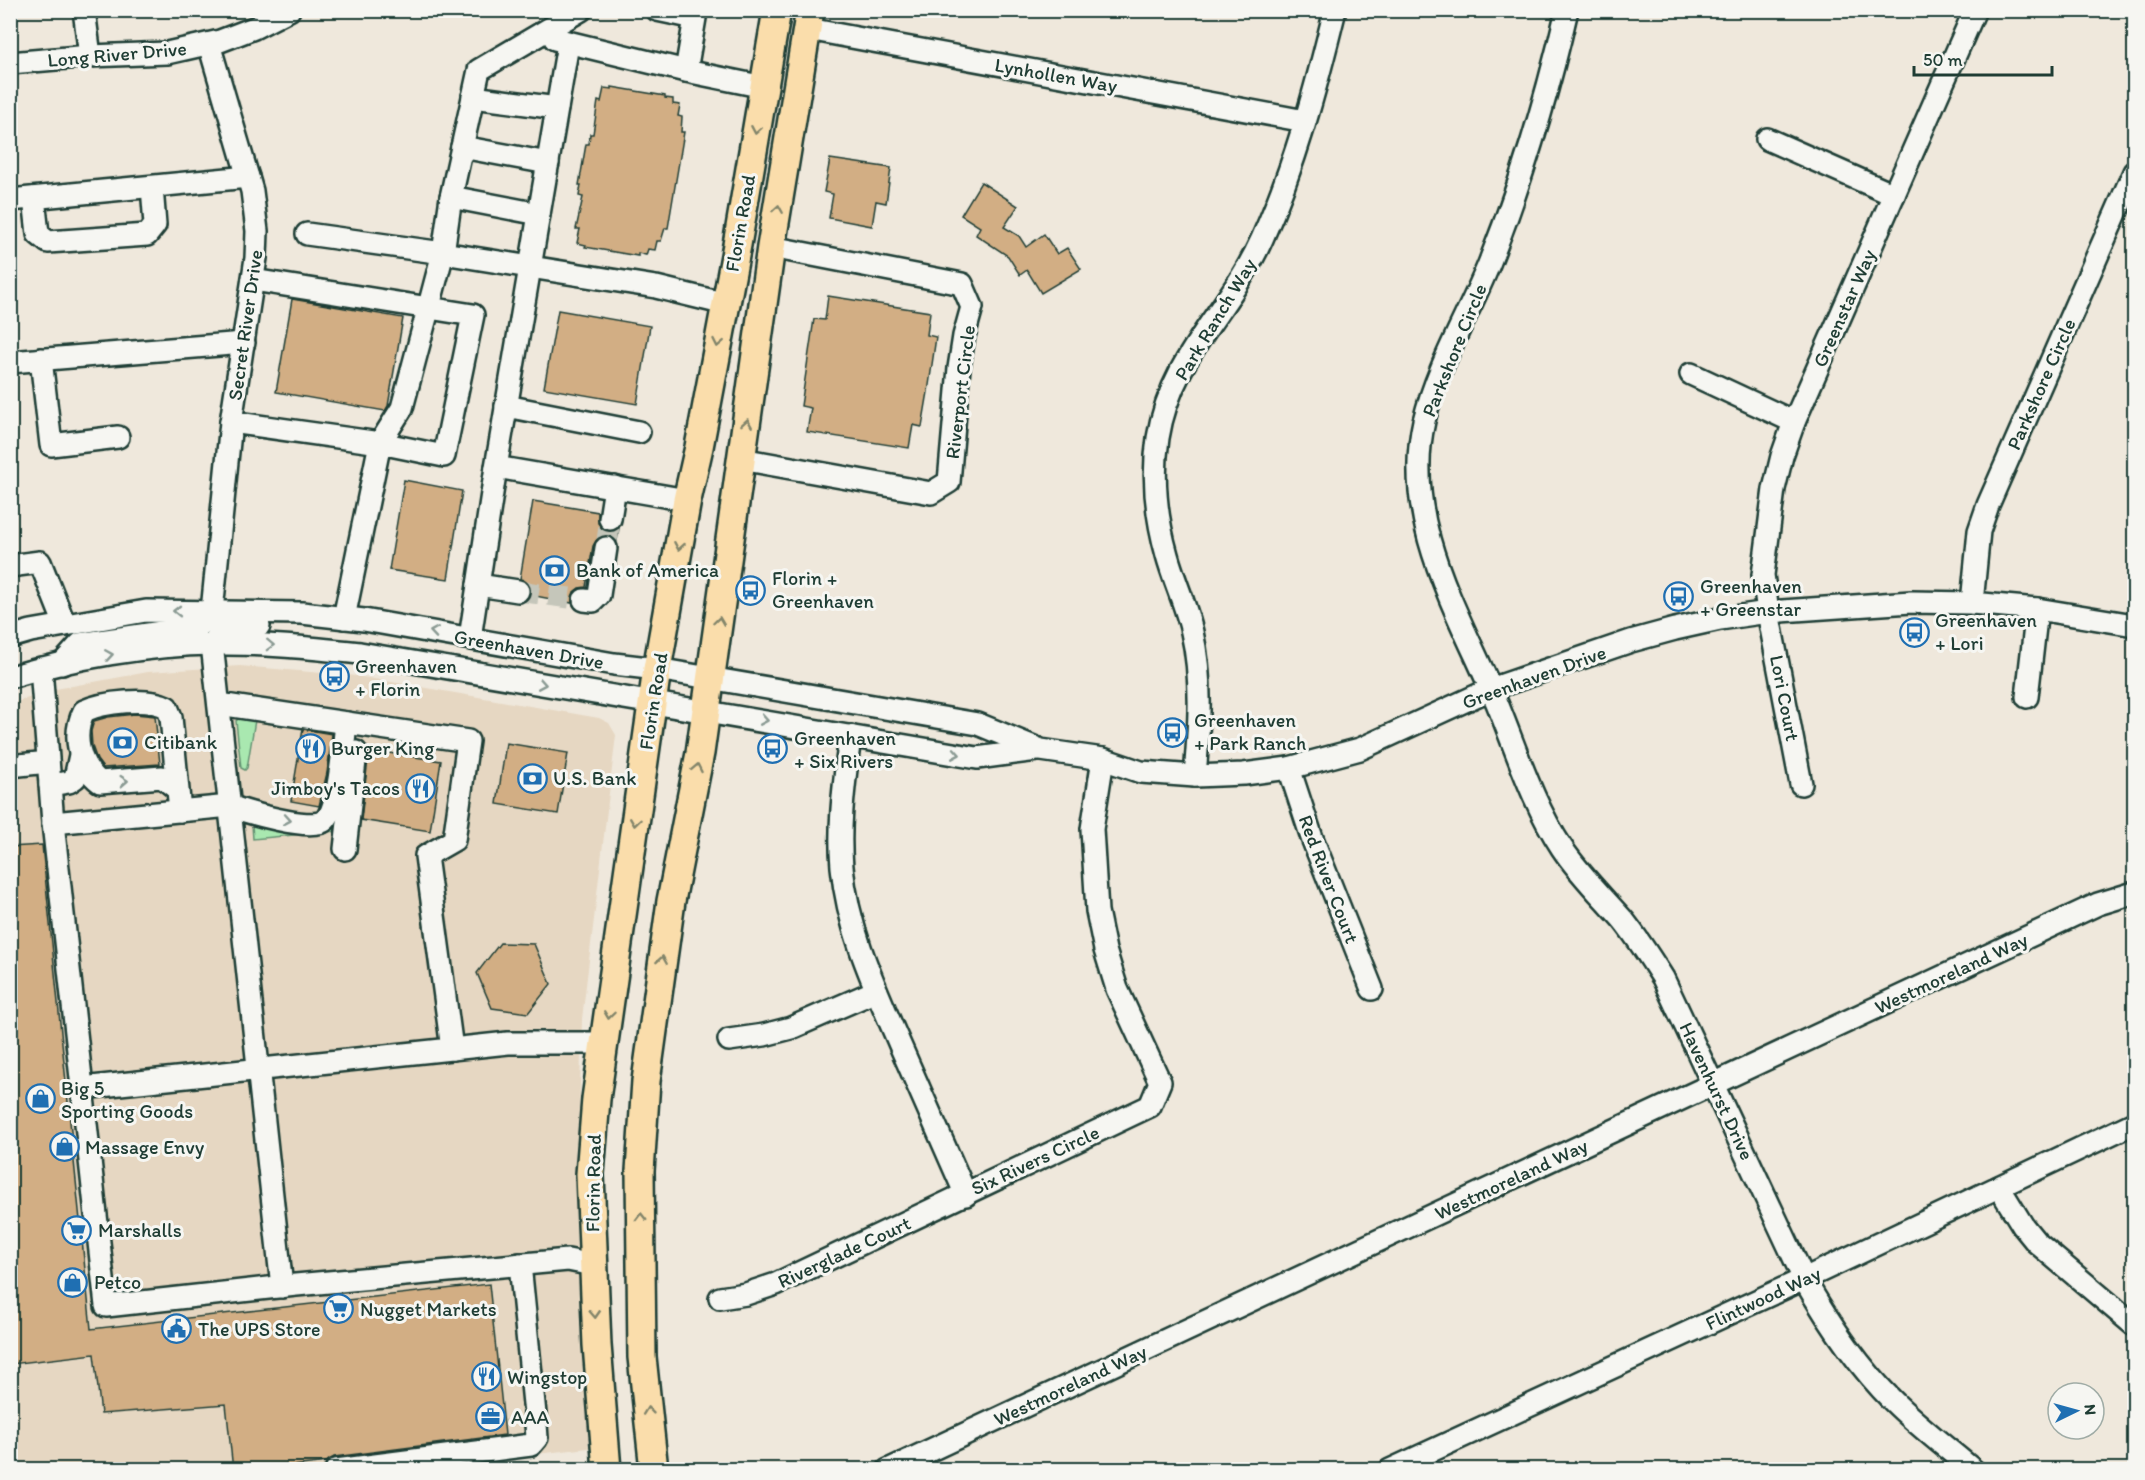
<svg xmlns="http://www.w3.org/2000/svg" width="2145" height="1480" font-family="Itim,sans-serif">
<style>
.built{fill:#e6d7c2}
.green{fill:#a9e8b0;stroke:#649272;stroke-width:1.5}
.building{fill:#d2ae84;stroke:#1f3d34;stroke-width:1.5}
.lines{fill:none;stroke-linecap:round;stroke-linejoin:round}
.minor-tunnel{stroke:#c5c6ba;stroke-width:21;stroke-dasharray:21 10;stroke-linecap:butt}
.minor-casing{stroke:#1f3d34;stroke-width:26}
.major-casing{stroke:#1f3d34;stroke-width:32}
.minor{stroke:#f6f6f2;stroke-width:21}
.major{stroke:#faddab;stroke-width:27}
.oneway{stroke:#82856a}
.oneway2{stroke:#8a9a93}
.labels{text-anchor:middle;stroke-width:6;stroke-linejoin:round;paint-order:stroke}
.street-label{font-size:20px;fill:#1f3d34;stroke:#f6f6f2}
.poi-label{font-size:20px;fill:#1f3d34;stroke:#f6f6f2;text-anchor:start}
</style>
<rect width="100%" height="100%" fill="#efe8dc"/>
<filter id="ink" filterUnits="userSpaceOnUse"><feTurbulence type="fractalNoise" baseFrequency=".0167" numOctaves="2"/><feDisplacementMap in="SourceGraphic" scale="12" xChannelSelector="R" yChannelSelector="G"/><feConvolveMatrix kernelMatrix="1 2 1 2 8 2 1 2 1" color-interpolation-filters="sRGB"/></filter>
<g filter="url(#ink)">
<path class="built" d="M240,666L357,676L599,718L609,723L616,735L582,1019L576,1224L589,1448L393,1470L11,1469L10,704L56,689L148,672Z"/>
<g class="green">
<path d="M240,717L253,718L255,720L247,768L245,770L241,768L236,721Z"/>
<path d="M340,808L335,831L253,839L252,825L272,823Z"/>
</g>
<g class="building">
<path d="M612,87L665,96V98L673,99V104L680,105L678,116L682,117L681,132H684L668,228H665L661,241H657L655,250L648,249L646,255L638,253V256L585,247L586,245L577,243L580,229H576L583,197L579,196L581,185H579L586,144H589L590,134H593L598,101L601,102L604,88L612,89Z"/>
<path d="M830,159L891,168L886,203L876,201L872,226L829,218L833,194L824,192Z"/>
<path d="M981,182L1018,206L1004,227L1019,236L1026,247L1044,234L1057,254L1067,248L1081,269L1041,293L1027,270L1020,275L1008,256L976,235L980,227L961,215Z"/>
<path d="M828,296L930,312L927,335L936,337L928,392L922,427L913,425L909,448L807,432L811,408L801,406L814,319L825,320Z"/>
<path d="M292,299L403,318L388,406L385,411L276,392Z"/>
<path d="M558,310L650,326L637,404L544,388Z"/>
<path d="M404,480L462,491L448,579L389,570Z"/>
<path d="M533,501L598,512V523L603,529L609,532L619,528L617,541L607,535L601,536L596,541L593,546L586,587L579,588L574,592L572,603L530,595V586L520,579Z"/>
<path d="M135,714L155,716L160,764L103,768L97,760L92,746L91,731L94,721L108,717Z"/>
<path d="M303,729L332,734L327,773L319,806L291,801Z"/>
<path d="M506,743L568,753L558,814L497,804Z"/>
<path d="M369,750L441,761L430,831L361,820Z"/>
<path d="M42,845L91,1329L489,1284L505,1435L334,1457L327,1462L258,1470H233L226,1404L101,1414L94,1354L11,1364L10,847Z"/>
<path d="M500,943L534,944L551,984L528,1013L492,1008L477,973Z"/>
</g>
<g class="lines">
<g class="minor-tunnel">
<path d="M606,548L610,519"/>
<path d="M518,591L584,600"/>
</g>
<defs>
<g id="minor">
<path d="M84,10L90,56"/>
<path d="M657,10L695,18L686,71"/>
<path d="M1567,10C1547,97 1522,181 1489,264C1468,316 1437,366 1424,421C1401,522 1459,613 1497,703C1517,752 1533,804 1562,848C1580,875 1603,897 1624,921C1638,939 1651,959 1663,978L1804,1279C1829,1323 1857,1365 1893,1401C1918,1426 1946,1447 1973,1470"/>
<path d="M808,29L1305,121"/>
<path d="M555,39L686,71L764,87"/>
<path d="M10,63L90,56L167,53L220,41L254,28L289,10"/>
<path d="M473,97L557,108"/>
<path d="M1767,139L1894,195"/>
<path d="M462,147L548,163"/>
<path d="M451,197L539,214"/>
<path d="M34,198L38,234L48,242L147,235L155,225L152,187"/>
<path d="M10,200L248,177"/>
<path d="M307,234L443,253L451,197L479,70L581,10"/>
<path d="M41,359L51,445L118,437"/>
<path d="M10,362L244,343"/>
<path d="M1691,374L1794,422"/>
<path d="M506,406L639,432"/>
<path d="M231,422L380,443L444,456L473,315L253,280"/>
<path d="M741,459L931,493L949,482L959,368L964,336L972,307L962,284L771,247"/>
<path d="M496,467L687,500"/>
<path d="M610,519L615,487"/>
<path d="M10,566L40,562L65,625"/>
<path d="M478,585L518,591"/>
<path d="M584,600L593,601L599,595L606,548"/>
<path d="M1972,603L1979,531L1988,505L2134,172"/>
<path d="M344,618L380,443L402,408L443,253L656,287L726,304"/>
<path d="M259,626C236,625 225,623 212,644L282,1287"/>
<path d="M10,637L31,631L146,611L302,613L364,620L614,664L657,669L978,724L1041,750L1103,759L1141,772L1195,776L1244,774L1289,768L1360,749L1491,689L1631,641L1675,629L1720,619L1768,612L1911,602L1972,603L2037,609L2134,625"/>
<path d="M470,638L496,467L568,44"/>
<path d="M62,664L80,644L196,627L211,618L212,611L231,422L256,258L257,231L252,191L209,44"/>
<path d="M41,668L53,823L106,1306L296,1285L568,1260L593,1265"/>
<path d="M10,677C73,658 148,645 214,644C262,643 311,648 360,653L977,758L1037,750"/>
<path d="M2027,697L2037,609"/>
<path d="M219,704L468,741L454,840L426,856L452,1049"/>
<path d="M850,736C845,779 838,823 842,867C848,931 875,987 900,1045C922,1095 944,1145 966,1195"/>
<path d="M10,766L48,762"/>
<path d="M1289,768L1312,838L1372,989"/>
<path d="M1195,776C1199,728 1203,680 1192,632C1186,605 1174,581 1167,555C1156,516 1152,478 1158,438C1171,355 1230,311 1262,239C1295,166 1316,88 1335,10"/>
<path d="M1801,784L1768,612L1763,575L1774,489L1782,456L1794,422L1975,10"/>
<path d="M50,785L69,782L75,778L80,755"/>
<path d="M177,789L162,777L100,782C78,765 72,735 84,711C103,702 148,697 167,707L171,717L180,811"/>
<path d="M53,823L230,806C246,812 311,831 324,821C338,812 344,741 346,723"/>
<path d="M345,849L356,752"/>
<path d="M729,1040L764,1035L791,1028L876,991"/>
<path d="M82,1088L508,1043H605"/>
<path d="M1999,1187L2023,1226L2036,1242L2134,1325"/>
<path d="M720,1298L746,1294L776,1284L1150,1106L1160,1082L1117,989L1105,950L1097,911L1092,829L1103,759"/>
<path d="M336,1470L531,1445L537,1438L536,1424L520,1264"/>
<path d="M888,1470L2098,904L2134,893"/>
<path d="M1390,1470L1804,1279L2134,1123"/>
</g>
<g id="major">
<path d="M607,1470L597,1345L590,1174L596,1099L657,669L687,500L699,447L737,245L777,10"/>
<path d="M654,1470L642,1357L640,1171L646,1081L671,901L700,753L771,247L810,10"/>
</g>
</defs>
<use href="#minor" class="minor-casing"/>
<use href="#major" class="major-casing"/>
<use href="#minor" class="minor"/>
<use href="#major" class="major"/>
</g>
<defs><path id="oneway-chevron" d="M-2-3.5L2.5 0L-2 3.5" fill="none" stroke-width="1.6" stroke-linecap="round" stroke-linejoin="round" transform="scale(1.5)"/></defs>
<g class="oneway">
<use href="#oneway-chevron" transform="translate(756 130) rotate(100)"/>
<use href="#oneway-chevron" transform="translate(778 209) rotate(-81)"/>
<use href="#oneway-chevron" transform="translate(718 343) rotate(101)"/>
<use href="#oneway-chevron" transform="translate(747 423) rotate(-81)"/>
<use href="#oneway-chevron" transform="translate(679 546) rotate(100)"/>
<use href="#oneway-chevron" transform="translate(719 621) rotate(-82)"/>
<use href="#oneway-chevron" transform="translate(697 768) rotate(-79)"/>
<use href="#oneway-chevron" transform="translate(635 822) rotate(98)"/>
<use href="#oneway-chevron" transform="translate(662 960) rotate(-81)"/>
<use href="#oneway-chevron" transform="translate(609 1015) rotate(98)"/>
<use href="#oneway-chevron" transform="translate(641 1217) rotate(-91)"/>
<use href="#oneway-chevron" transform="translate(595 1314) rotate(87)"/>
<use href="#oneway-chevron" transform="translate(648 1411) rotate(-96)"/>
</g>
<g class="oneway2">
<use href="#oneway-chevron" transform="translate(177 611) rotate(-180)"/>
<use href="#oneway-chevron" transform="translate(434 632) rotate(-171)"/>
<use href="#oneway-chevron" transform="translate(270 645) rotate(2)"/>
<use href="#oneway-chevron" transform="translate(109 655) rotate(-9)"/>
<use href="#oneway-chevron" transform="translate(542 684) rotate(10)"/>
<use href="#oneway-chevron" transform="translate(764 720) rotate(10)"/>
<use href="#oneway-chevron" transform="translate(956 754) rotate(10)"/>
<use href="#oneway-chevron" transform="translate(124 781) rotate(-4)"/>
<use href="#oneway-chevron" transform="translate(287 820) rotate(10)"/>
</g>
</g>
<defs>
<symbol id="bank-ring" viewBox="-11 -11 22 22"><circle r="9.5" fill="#f6f6f2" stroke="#1f6fb2" stroke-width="1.5"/><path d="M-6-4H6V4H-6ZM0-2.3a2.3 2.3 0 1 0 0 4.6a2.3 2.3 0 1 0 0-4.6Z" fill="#1f6fb2"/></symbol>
<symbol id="bus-ring" viewBox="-11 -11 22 22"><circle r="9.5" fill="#f6f6f2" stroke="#1f6fb2" stroke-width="1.5"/><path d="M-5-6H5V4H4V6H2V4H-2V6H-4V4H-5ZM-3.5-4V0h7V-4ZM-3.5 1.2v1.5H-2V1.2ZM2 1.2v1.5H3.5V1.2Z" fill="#1f6fb2"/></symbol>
<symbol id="restaurant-ring" viewBox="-11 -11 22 22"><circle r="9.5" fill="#f6f6f2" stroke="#1f6fb2" stroke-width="1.5"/><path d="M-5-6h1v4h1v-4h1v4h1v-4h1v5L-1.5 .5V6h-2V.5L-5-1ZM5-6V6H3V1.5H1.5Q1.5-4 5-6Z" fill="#1f6fb2"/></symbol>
<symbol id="shop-ring" viewBox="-11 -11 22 22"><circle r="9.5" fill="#f6f6f2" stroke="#1f6fb2" stroke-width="1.5"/><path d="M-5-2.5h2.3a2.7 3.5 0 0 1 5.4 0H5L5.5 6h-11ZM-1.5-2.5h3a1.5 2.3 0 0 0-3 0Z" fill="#1f6fb2"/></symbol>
<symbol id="supermarket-ring" viewBox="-11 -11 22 22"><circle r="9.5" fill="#f6f6f2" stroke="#1f6fb2" stroke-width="1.5"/><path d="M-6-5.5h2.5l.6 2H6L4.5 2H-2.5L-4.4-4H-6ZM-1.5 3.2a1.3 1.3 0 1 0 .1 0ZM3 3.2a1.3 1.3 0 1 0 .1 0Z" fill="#1f6fb2"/></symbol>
<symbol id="civic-ring" viewBox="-11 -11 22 22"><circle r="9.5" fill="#f6f6f2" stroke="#1f6fb2" stroke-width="1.5"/><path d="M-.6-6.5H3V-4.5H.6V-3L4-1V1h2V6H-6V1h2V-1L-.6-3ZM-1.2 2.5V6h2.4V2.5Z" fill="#1f6fb2"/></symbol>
<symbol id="office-ring" viewBox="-11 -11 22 22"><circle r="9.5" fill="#f6f6f2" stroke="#1f6fb2" stroke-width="1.5"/><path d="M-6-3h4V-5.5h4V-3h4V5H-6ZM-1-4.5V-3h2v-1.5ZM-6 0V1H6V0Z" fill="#1f6fb2"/></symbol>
</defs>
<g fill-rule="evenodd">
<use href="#bank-ring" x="538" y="554" width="33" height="33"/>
<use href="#bus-ring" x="734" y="574" width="33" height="33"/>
<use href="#bus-ring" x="1662" y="580" width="33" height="33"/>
<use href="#bus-ring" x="1898" y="616" width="33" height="33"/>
<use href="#bus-ring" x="318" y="660" width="33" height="33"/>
<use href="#bus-ring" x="1156" y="716" width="33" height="33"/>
<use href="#bank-ring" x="106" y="726" width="33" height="33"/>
<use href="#restaurant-ring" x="294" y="732" width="33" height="33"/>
<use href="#bus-ring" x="756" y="732" width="33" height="33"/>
<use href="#bank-ring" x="516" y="762" width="33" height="33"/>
<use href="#restaurant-ring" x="404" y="772" width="33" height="33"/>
<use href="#shop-ring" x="24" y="1082" width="33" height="33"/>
<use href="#shop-ring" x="48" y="1130" width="33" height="33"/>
<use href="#supermarket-ring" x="60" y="1214" width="33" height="33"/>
<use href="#shop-ring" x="56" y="1266" width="33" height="33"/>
<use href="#supermarket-ring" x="322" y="1292" width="33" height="33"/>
<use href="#civic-ring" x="160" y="1312" width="33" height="33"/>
<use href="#restaurant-ring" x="470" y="1360" width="33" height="33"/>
<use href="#office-ring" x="474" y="1400" width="33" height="33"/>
</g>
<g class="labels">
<g class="street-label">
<text transform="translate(117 54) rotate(-5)" y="7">Long River Drive</text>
<text transform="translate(1056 75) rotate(10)" y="7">Lynhollen Way</text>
<text transform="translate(740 223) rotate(-80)" y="7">Florin Road</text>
<text transform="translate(1844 308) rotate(-66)" y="7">Greenstar Way</text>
<text transform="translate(1215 319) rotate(-59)" y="7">Park Ranch Way</text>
<text transform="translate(245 325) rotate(-82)" y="7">Secret River Drive</text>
<text transform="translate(1454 350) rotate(-68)" y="7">Parkshore Circle</text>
<text transform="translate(2041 384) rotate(-66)" y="7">Parkshore Circle</text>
<text transform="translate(960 392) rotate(-83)" y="7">Riverport Circle</text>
<text transform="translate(529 649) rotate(10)" y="7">Greenhaven Drive</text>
<text transform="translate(1534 677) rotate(-20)" y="7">Greenhaven Drive</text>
<text transform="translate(1785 698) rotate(79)" y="7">Lori Court</text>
<text transform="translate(653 701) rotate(-81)" y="7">Florin Road</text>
<text transform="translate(1329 879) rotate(69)" y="7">Red River Court</text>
<text transform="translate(1951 973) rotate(-25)" y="7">Westmoreland Way</text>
<text transform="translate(1717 1091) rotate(65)" y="7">Havenhurst Drive</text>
<text transform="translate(1035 1160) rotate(-25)" y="7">Six Rivers Circle</text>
<text transform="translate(1511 1179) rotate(-25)" y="7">Westmoreland Way</text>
<text transform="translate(593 1183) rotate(-89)" y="7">Florin Road</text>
<text transform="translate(844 1252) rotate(-25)" y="7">Riverglade Court</text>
<text transform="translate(1763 1298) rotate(-25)" y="7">Flintwood Way</text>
<text transform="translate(1070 1385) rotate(-25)" y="7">Westmoreland Way</text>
</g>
<g class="poi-label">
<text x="576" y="577">Bank of America</text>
<text x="772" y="585">Florin +<tspan x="772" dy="23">Greenhaven</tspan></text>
<text x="1700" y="593">Greenhaven<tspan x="1700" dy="23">+ Greenstar</tspan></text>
<text x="1935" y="627">Greenhaven<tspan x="1935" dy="23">+ Lori</tspan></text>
<text x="355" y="673">Greenhaven<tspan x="355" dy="23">+ Florin</tspan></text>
<text x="1194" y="727">Greenhaven<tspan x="1194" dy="23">+ Park Ranch</tspan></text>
<text x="794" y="745">Greenhaven<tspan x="794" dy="23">+ Six Rivers</tspan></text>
<text x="144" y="749">Citibank</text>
<text x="331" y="755">Burger King</text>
<text x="553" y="785">U.S. Bank</text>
<text x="400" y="795" text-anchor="end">Jimboy's Tacos</text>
<text x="61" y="1095">Big 5<tspan x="61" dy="23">Sporting Goods</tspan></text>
<text x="85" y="1154">Massage Envy</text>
<text x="98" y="1237">Marshalls</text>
<text x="94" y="1289">Petco</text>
<text x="360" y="1316">Nugget Markets</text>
<text x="198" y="1336">The UPS Store</text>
<text x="507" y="1384">Wingstop</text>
<text x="511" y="1424">AAA</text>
</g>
</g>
<rect width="2145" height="1480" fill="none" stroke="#f6f6f2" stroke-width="36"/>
<rect x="18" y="18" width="2109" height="1444" fill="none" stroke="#1f3d34" stroke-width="2" filter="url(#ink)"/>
<g transform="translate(2076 1411) rotate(85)"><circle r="28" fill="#f6f6f2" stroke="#a0aca6" stroke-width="1.5"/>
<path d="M0-4.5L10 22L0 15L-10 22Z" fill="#1f6fb2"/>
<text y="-9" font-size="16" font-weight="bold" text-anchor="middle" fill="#1f3d34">N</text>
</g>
<path d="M1914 66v9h138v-9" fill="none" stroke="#1f3d34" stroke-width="3"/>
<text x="1923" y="66" font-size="18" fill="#1f3d34" stroke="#f6f6f2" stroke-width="4.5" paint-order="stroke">50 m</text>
</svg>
